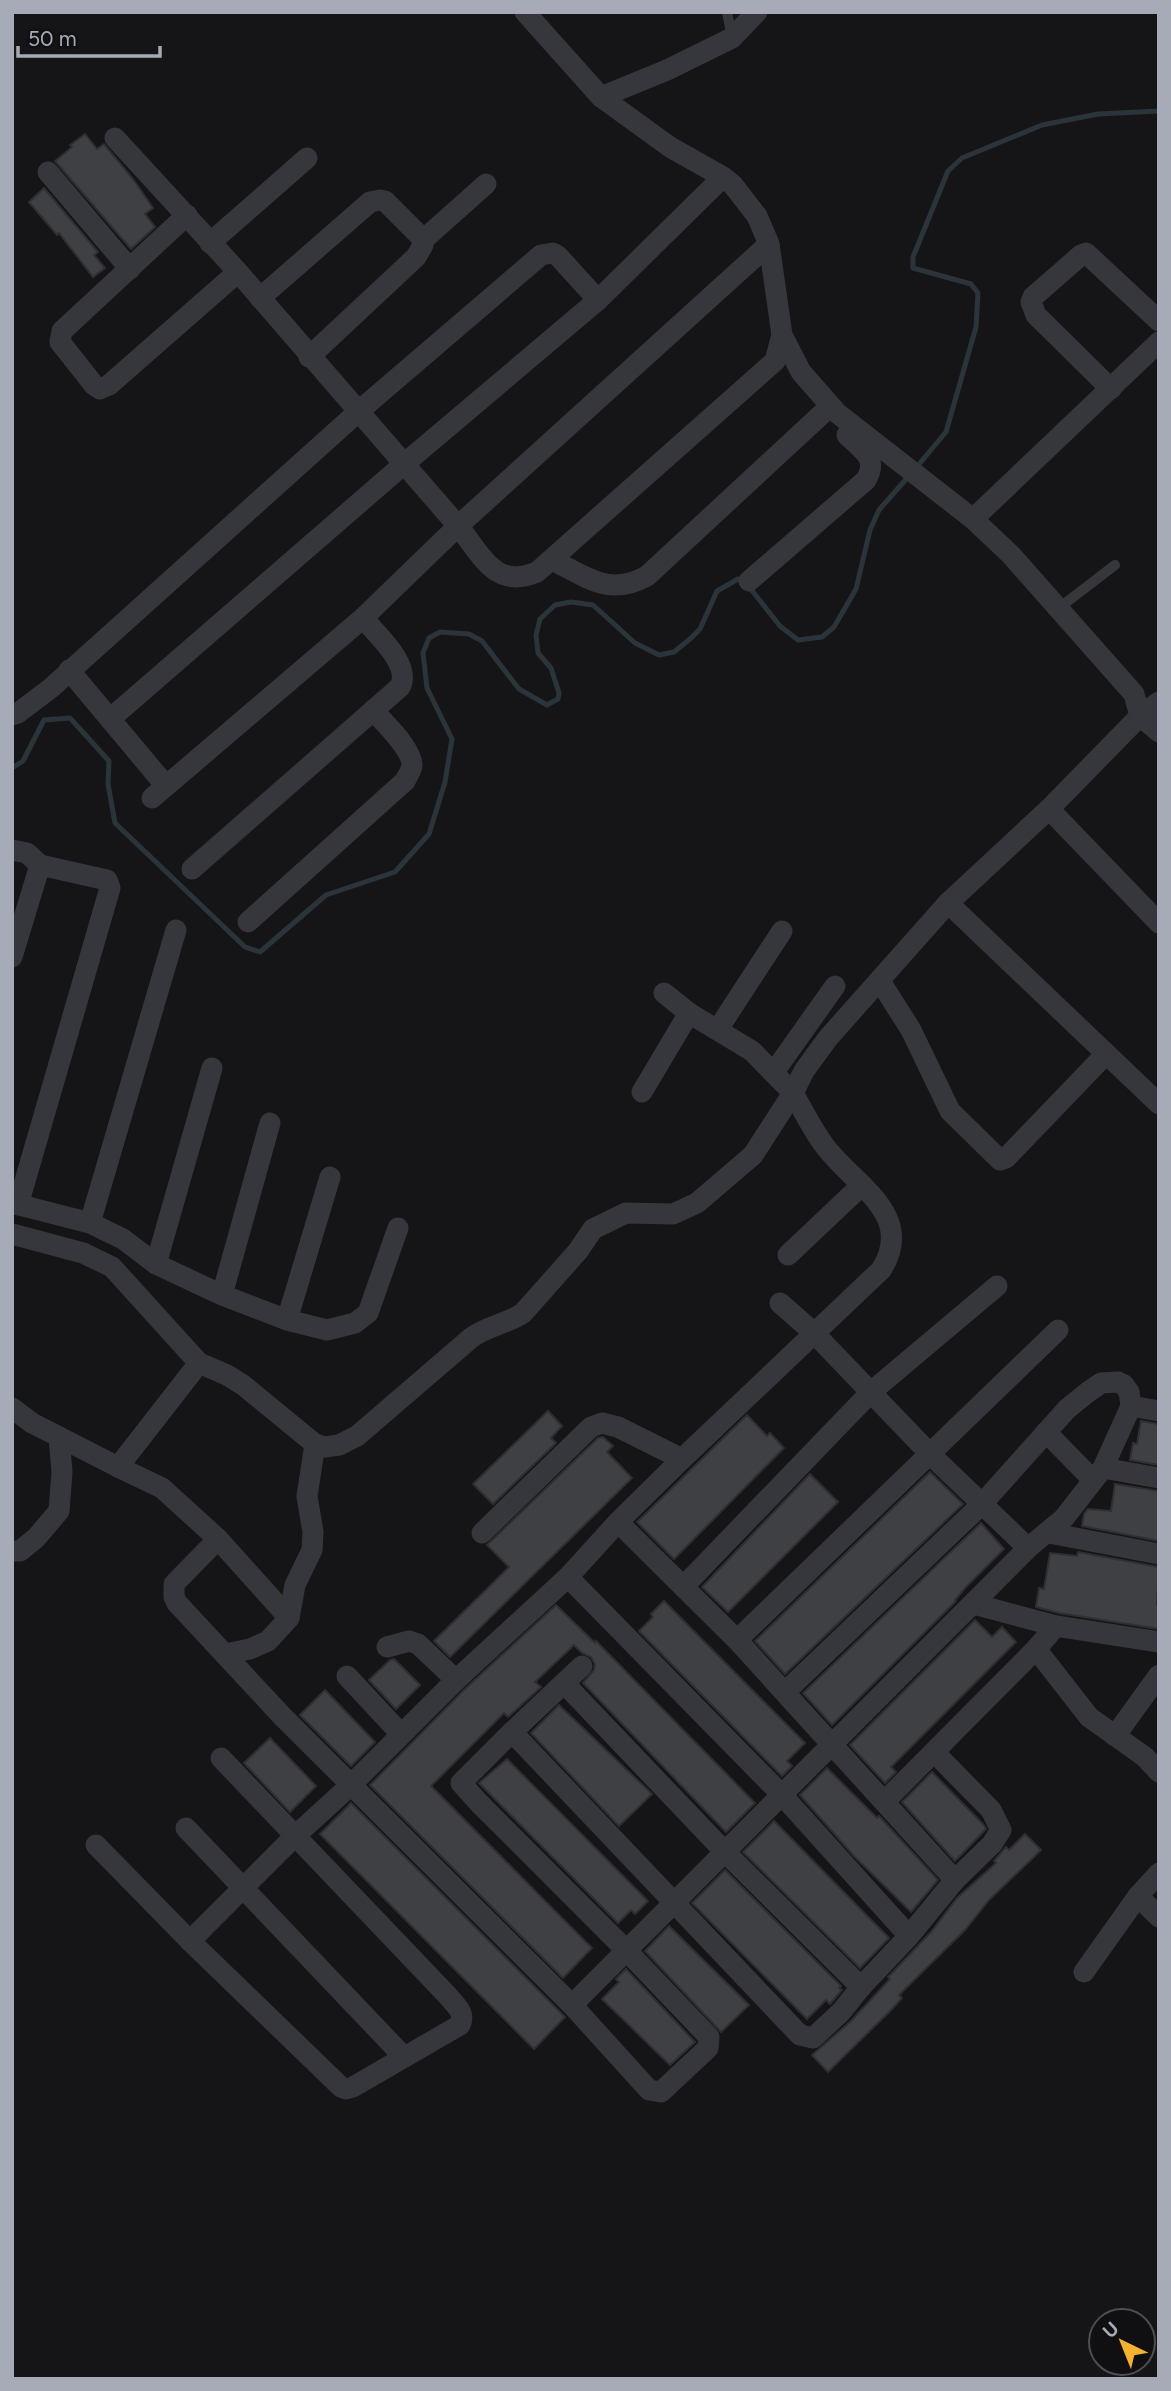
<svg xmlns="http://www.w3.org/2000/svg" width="1171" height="2391" font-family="Figtree,sans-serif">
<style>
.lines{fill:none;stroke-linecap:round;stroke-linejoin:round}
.stream{stroke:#2b343b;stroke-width:5}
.building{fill:#3f4044;stroke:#2f2f33;stroke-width:2}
.lane{stroke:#36373c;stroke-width:10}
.street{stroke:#36373c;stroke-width:21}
</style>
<rect width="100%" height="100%" fill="#151517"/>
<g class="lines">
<g class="stream">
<path d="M915,469L946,432L976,327L978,293L971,284L913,268V257L948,171L962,158L1042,125L1098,114L1159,111"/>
<path d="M12,768L23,761L44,720L70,718L109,761L108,784L115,823L245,947L260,952L326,895L395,872L429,834L445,782L452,739L427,688L423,653L429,638L440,632L469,634L482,641L519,689L547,705L558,699L559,693L551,668L538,653L536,635L540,619L555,605L571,602L593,605L635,643L659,655L674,652L690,639L700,629L717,591L738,579L746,583L780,626L798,640L822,637L834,627L856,589L870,530L879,510L908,477"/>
</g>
</g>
<g class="building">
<path d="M85,134L97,149L104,144L133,179L153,208L145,214L155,227L131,249L55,161L72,147L70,145Z"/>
<path d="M44,188L98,252L94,255L105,268L93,277L59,233L57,235L29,202Z"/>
<path d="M548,1411L562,1426L551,1438L556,1443L493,1504L473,1484Z"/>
<path d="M747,1415L767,1436L770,1433L784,1448L674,1559L637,1522Z"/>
<path d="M1141,1421L1159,1424V1465L1130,1460L1133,1443L1137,1444Z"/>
<path d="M603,1437L613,1446L607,1452L632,1478L450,1657L434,1641L509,1567L487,1545L598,1438Z"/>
<path d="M930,1472L963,1504L785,1674L755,1641Z"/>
<path d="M810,1474L838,1502L728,1612L702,1587Z"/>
<path d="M1115,1484L1159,1491V1541L1082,1526L1084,1514L1088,1509L1111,1511Z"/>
<path d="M981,1523L1004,1549L966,1587L955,1600L956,1601L832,1725L803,1693Z"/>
<path d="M1078,1552L1159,1567L1157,1604H1159V1629L1059,1613L1036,1607L1039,1588L1044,1589L1050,1553L1077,1556Z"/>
<path d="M664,1601L805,1743L787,1761L792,1766L782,1776L639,1631L653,1617L651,1614Z"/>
<path d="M556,1605L595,1643L596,1641L755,1803L726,1832L583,1683L594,1670L595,1664L591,1657L582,1653L574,1645L535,1682L541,1687L508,1717L504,1713L431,1786L592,1948L563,1978L370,1785L465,1689Z"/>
<path d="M975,1620L992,1637L1002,1627L1016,1642L891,1767L896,1772L885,1783L850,1745Z"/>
<path d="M394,1659L420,1685L396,1709L369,1680L390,1660Z"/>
<path d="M325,1690L375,1742L351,1766L300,1715Z"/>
<path d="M559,1705L652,1794L619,1826L531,1733Z"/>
<path d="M270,1738L316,1786L290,1812L244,1763Z"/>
<path d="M507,1759L648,1901L635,1914L631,1910L618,1923L479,1783Z"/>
<path d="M827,1768L877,1818L879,1816L938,1880L911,1912L854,1856L800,1795Z"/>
<path d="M932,1772L983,1824L986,1829L955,1861L902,1802Z"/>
<path d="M351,1803L565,2017L534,2049L320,1834Z"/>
<path d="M774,1821L889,1938L860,1968L743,1852Z"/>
<path d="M1025,1834L1041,1850L989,1900L965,1930L899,1995L902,1998L891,2010L828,2072L812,2055L850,2022L890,1979L888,1977L931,1932L957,1898L996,1863L994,1861L1006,1847L1009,1850Z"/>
<path d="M725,1870L841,1986L839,1988L842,1990L830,2004L826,2000L807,2019L692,1903Z"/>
<path d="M669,1926L749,2005L721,2032L645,1951Z"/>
<path d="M626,1969L695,2042L670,2065L602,1999L619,1982L616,1979Z"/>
</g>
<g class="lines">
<g class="lane">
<path d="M727,12L732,38"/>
<path d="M1059,608L1115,565"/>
</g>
<g class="street">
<path d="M525,12L601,97L670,147L723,177L733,185L757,216L769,244L782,335L801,372L837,413L973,519L1011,555L1134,694L1140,716L1049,809L948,903L1159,1104"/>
<path d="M601,97L667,70L732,38L757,12"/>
<path d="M115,138L238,272L458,526C482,555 495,590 537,572L775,361L782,335"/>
<path d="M48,172L130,269"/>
<path d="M187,215L62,331L60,342L94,385L100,389L109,385L238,272"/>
<path d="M422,241L486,184"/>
<path d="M210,243L307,158"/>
<path d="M260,298L370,202L380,200L385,201L421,237L423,245L416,257L309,357"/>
<path d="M1111,389L1036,315L1031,302L1033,297L1081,255L1086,253L1159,321"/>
<path d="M973,519L1159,342"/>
<path d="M552,560C587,577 609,597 647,576L824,412"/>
<path d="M749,581L866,480C879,458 862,450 847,435"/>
<path d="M69,670L166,786"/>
<path d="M1159,702L1140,716L1159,732"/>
<path d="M12,715L18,713L51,688L359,411L541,255L553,253L558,256L598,300"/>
<path d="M110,719L404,464L598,300L723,177"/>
<path d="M152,798L363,618L458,526L769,244"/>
<path d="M1049,809L1159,923"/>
<path d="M12,850L27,853L40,865"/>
<path d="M192,869L400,687C412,665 377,635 363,618"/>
<path d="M248,922L405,781C407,777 411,771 412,766C413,749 383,722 373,710"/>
<path d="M12,957L40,865L107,880L110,888L18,1205"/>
<path d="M880,981L911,1030L950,1111L1000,1160L1006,1158L1105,1055"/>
<path d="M664,993L689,1013"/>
<path d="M718,1029L782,931"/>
<path d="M774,1072L835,986"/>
<path d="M12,1203L90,1223L123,1239L156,1264L222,1295L287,1320L327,1330L355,1323L368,1313L398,1228"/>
<path d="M90,1223L176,930"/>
<path d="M12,1234L83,1253L112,1267L199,1363L227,1375L243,1385L315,1444L325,1447L339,1445L357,1436L471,1338C487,1326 507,1324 523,1313L578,1251L593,1229L626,1213L673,1214L697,1203L753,1155L793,1093L752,1051L689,1013L642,1092"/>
<path d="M788,1255L862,1185"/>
<path d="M156,1264L212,1068"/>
<path d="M222,1295L270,1123"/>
<path d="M780,1303L813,1332L931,1455L1028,1548"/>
<path d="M287,1320L330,1177"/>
<path d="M199,1363L118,1467L162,1488L218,1539L289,1618"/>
<path d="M1131,1406L1159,1411"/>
<path d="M12,1408L32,1423L118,1467"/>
<path d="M1046,1432L1093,1480"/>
<path d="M1103,1468L1159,1478"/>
<path d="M618,1522L737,1640L955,1880"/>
<path d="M482,1533L591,1427L602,1423L618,1427L682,1459"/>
<path d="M1049,1533L1159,1554"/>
<path d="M218,1539L174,1584V1597L177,1603L283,1717L572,2005L649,2090L661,2092L708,2048L709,2037L625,1949L479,1803L461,1783L512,1732L582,1666"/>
<path d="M12,1551H20L36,1538L59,1511L62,1472L59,1437"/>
<path d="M568,1577L782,1795L909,1936"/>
<path d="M683,1587L871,1392L997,1286"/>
<path d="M974,1604L1056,1626L1159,1642"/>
<path d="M737,1640L1058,1330"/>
<path d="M387,1647L409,1641L418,1644L456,1680"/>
<path d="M1036,1649L1089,1717L1145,1757L1159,1772"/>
<path d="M225,1654L250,1649L268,1641L289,1618L295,1585L312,1550L313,1532L307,1496L315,1444"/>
<path d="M347,1676L401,1734"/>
<path d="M564,1683L724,1851L861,1987"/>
<path d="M512,1732L796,2031L800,2035L813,2038L841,2012L861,1987L909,1936L955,1880L992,1844L1001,1830L991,1810L934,1752"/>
<path d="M1115,1736L1159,1675"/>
<path d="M885,1801L1036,1649L1056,1626"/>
<path d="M186,1828L404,2057"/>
<path d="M96,1845L190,1941L341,2087L346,2089L353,2087L460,2025C466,2013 456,2006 448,1996L221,1758"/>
<path d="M1138,1896L1159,1917"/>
<path d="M190,1941L295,1836L352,1784L456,1680L568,1577L618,1522L682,1459L881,1270C917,1214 852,1184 824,1145C812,1129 803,1110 793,1093L804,1071L828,1038L948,903"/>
<path d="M1084,1972L1138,1896L1159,1873"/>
<path d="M572,2005L1028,1548L1064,1518L1103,1468L1131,1406L1129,1392L1124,1385L1118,1382L1101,1383L1088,1392L1067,1409L982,1504L785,1692"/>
</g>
</g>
<rect width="1171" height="2391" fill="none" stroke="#a7abb7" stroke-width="28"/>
<g transform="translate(1122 2342) rotate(317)"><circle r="33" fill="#101012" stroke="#4c4e54" stroke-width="2"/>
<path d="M0-5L12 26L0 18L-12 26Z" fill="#f3b330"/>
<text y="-10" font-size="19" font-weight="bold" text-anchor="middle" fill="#a7abb7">U</text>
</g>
<path d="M18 46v10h142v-10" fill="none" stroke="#a7abb7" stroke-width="3.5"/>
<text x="28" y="46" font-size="21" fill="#a7abb7" stroke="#101012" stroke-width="5" paint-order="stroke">50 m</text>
</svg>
